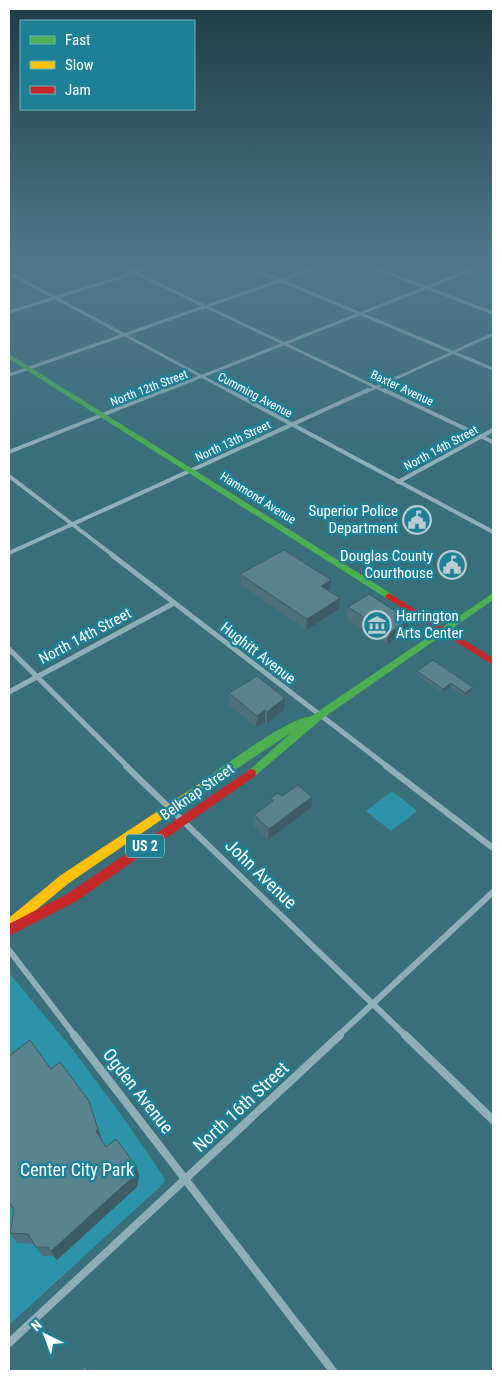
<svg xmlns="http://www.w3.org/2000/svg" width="502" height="1380" font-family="'Roboto Condensed',sans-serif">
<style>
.green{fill:#2c94aa}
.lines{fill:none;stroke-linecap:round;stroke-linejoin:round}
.street-far4{stroke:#8fafb6;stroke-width:3}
.street-far3{stroke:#8fafb6;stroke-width:4}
.street-far2{stroke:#8fafb6;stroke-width:5}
.street-far1{stroke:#8fafb6;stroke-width:6}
.street{stroke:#8fafb6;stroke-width:8}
.fast{fill:#4caf50;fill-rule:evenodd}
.slow{fill:#ffc107;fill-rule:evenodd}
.jam{fill:#c62828;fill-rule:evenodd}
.wall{fill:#4d7179}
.shaded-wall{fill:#3e5c63}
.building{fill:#59838d;stroke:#3e5c63}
.labels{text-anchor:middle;stroke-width:5;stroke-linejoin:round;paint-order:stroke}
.far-street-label{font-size:12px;fill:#fff;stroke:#1d8097}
.shield{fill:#1d8097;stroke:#bbd9e0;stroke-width:1}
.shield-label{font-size:14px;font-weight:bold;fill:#fff}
.poi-label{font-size:15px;fill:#fff;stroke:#1d8097;text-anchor:end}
.street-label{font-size:15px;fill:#fff;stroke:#1d8097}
.near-street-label{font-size:18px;fill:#fff;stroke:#1d8097}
.near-park-label{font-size:18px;fill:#fbfeff;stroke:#1d8097}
</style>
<rect width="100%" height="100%" fill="#396e7b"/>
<g class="green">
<path d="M392,791L417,811L391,831L366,811Z"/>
<path d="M9,973L70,1046L125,1120L165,1179L163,1184L9,1325Z"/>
</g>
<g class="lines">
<g class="street-far4">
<path d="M112,262L386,392"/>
<path d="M236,262L493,369"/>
<path d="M359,262L493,313"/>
<path d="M9,273L231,392"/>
<path d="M9,312L170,262"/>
<path d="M9,375L333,262"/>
<path d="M162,392L491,262"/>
<path d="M366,392L493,334"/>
</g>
<g class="street-far3">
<path d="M228,390L493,532"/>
<path d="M384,390L493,442"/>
<path d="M9,452L165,390"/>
<path d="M9,476L114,556"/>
<path d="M398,482L493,430"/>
<path d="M9,553L368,390"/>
</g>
<g class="street-far2">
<path d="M112,555L388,767"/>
<path d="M9,649L128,767"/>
<path d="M9,692L174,603"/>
</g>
<g class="street-far1">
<path d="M126,766L406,1036"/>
<path d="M386,766L493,848"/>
<path d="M9,950L75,1036"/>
<path d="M338,1036L493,892"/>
</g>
<g class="street">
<path d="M74,1035L333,1371"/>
<path d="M405,1035L493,1120"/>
<path d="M9,1343L340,1035"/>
</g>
<g class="fast">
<path d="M9,354L392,594L393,596L389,599L386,598L9,359Z"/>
<path d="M493,593V600L323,718L255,776H247L246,773L291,733L221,779H213L212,776L213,773C231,761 292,716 310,717Z"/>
</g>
<path class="slow" d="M217,772L221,773L222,776L221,779L69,883L18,925L14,927L10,925V917L61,875Z"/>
<g class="jam">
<path d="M389,593L493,658V665L386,598L385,596Z"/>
<path d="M251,769L255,770L256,773L255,776L75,902L9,936V924L67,894Z"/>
</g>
</g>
<g class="wall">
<path d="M240,574L339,609L306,630L241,585Z"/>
<path d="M348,607L407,631L387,644L347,619Z"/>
<path d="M417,671L472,691L464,696L450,687L442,692L417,675Z"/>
<path d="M229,693L284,710L267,723L265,722L256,727L229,705Z"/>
<path d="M282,796L311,808L268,840L254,826V815L271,803V798Z"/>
<path d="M102,1140L106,1147L136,1166L139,1176L137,1187L57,1260L53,1256H42L34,1244L17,1243L10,1233L14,1210Z"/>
</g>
<g class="shaded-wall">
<path d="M331,580L330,592L321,586Z"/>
<path d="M340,598L339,609L306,630L307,619Z"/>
<path d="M409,620L407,631L387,644L389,633Z"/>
<path d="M451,683L450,687L442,692L443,689Z"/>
<path d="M473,687L472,691L464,696L465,693Z"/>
<path d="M285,698L284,710L267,723V712Z"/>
<path d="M265,710V722L256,727L257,716Z"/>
<path d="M312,797L311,808L268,840L269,829Z"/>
<path d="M98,1129L102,1140L96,1131Z"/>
<path d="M136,1166L139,1176L137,1187L57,1260L51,1251Z"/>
</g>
<g class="building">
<path d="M284,550L331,580L321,586L340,598L307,619L240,574Z"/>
<path d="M369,594L409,620L389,633L348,607Z"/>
<path d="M433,660L473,687L465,693L451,683L443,689L417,671Z"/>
<path d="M257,676L285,698L267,712L265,710L257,716L229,693Z"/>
<path d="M298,785L312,797L269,829L254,815L273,801L271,798L278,793L282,796Z"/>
<path d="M30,1040L51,1069L60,1062L89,1101L98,1129L96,1131L106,1147L116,1139L136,1166L134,1176L51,1251L48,1247H36L28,1234L10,1233L14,1210L9,1202V1056Z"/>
<path d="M85,1366L88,1371H80Z"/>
</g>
<linearGradient id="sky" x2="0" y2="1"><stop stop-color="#1f3c44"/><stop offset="0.58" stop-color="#4e798d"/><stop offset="1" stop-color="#4e798d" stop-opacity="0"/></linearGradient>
<rect width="502" height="455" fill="url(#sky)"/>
<defs>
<symbol id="civic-ring" viewBox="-11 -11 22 22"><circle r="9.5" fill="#1d8097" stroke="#baccd1" stroke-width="1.5"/><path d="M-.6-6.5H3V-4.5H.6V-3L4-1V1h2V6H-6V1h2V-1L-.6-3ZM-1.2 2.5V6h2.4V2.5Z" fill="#baccd1"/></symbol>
<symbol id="museum-ring" viewBox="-11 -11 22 22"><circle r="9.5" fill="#1d8097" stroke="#baccd1" stroke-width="1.5"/><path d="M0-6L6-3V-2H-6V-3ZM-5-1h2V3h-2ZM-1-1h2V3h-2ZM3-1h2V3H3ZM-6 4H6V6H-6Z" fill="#baccd1"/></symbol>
</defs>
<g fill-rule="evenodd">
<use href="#civic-ring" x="401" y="504" width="32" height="32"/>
<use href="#civic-ring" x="436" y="549" width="32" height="32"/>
<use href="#museum-ring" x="361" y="609" width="32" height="32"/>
</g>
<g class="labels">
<g class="far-street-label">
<text transform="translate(149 388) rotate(-21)" y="4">North 12th Street</text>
<text transform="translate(402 388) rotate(25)" y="4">Baxter Avenue</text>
<text transform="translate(255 395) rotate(28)" y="4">Cumming Avenue</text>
<text transform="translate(233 441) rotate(-25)" y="4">North 13th Street</text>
<text transform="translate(441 448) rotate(-28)" y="4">North 14th Street</text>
<text transform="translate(258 498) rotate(32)" y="4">Hammond Avenue</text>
</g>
<rect class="shield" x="126" y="834.5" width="38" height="23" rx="4"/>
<g class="shield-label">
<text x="145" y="851">US 2</text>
</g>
<g class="poi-label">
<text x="398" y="516">Superior Police<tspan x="398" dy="17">Department</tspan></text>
<text x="433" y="561">Douglas County<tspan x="433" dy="17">Courthouse</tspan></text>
<text x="396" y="621" text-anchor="start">Harrington<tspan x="396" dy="17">Arts Center</tspan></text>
</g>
<g class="street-label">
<text transform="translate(85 636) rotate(-28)" y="5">North 14th Street</text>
<text transform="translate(258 653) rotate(38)" y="5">Hughitt Avenue</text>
<text transform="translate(197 792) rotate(-35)" y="5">Belknap Street</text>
</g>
<g class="near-street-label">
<text transform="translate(261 874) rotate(44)" y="6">John Avenue</text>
<text transform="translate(138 1091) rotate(52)" y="6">Ogden Avenue</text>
<text transform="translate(241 1107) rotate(-43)" y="6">North 16th Street</text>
</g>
<g class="near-park-label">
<text x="77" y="1176">Center City Park</text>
</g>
</g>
<rect width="502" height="1380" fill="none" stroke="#ffffff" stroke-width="20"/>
<rect x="20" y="20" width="175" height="90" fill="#1d8097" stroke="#77b3c1"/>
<rect x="30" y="36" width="25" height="8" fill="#4caf50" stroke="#77b3c1"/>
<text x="65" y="45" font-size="15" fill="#ffffff">Fast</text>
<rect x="30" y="61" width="25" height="8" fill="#ffc107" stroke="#77b3c1"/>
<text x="65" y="70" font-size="15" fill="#ffffff">Slow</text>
<rect x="30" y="86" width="25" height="8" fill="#c62828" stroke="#77b3c1"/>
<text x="65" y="95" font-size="15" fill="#ffffff">Jam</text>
<g transform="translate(45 1335) rotate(318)" stroke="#1d8097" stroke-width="4" paint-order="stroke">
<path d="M0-4L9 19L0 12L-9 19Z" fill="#ffffff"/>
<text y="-8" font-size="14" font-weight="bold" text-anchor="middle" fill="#ffffff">N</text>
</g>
</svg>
